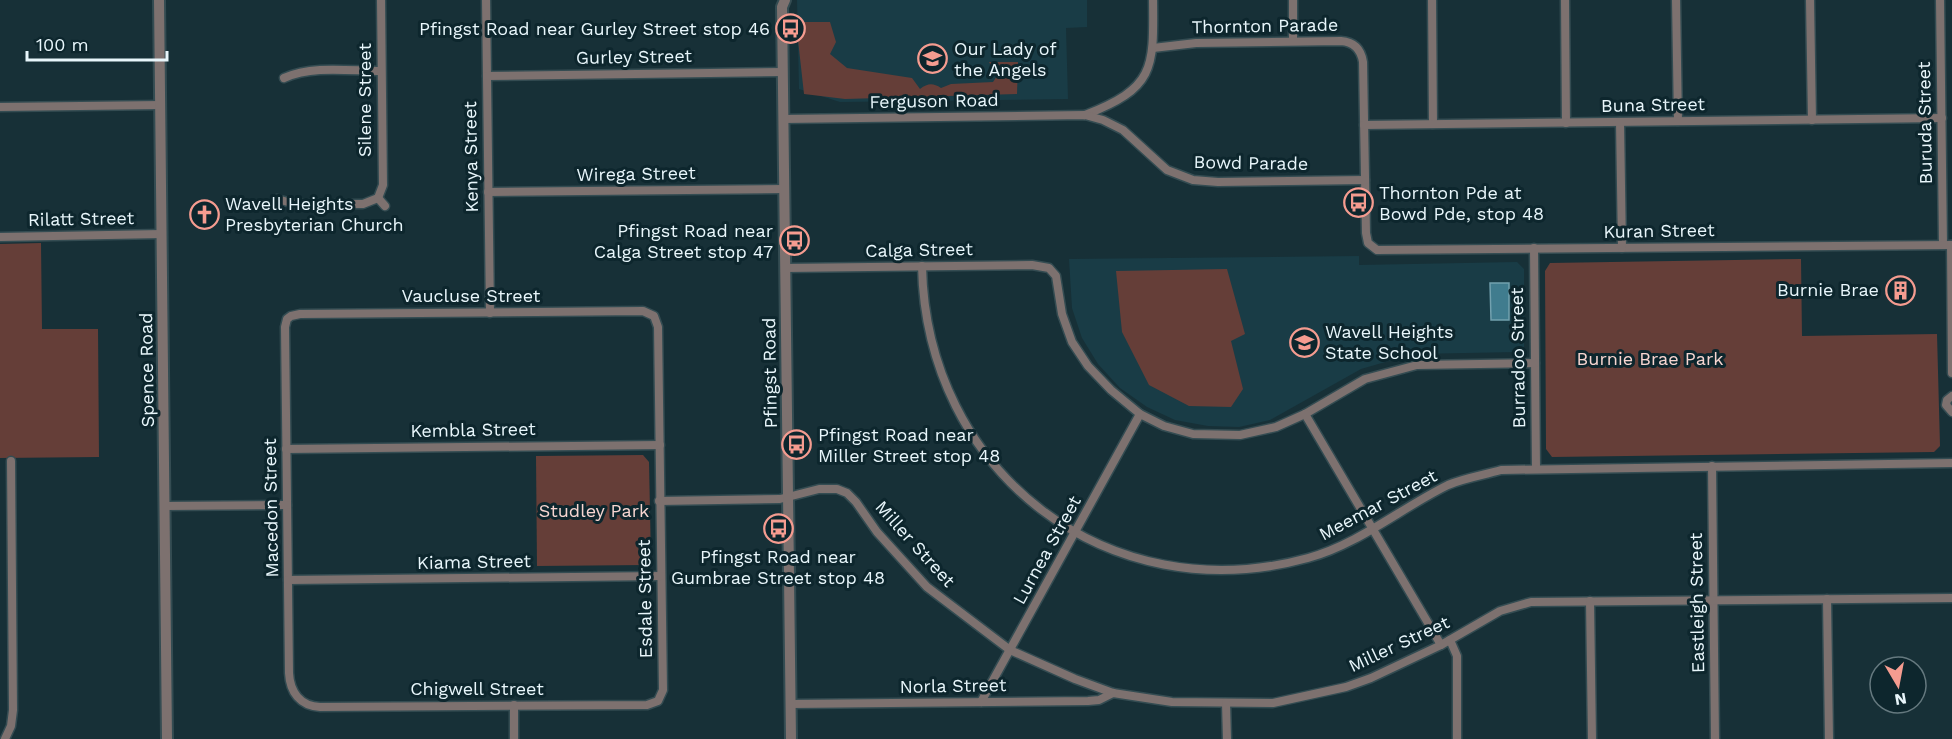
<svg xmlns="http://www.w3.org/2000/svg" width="1952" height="739" font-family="'Work Sans',sans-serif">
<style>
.built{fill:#193c46}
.green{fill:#653e38}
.water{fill:#407c8e;stroke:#72a1af;stroke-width:1.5}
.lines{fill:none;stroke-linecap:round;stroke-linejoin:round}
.minor-casing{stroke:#344c52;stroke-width:11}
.tertiary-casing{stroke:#344c52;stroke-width:14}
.minor{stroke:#7d716f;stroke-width:8}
.tertiary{stroke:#7d716f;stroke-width:10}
.labels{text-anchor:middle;stroke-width:6;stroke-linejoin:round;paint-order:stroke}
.street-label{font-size:18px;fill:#e8f6fb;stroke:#0d262d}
.poi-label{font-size:18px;fill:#e8f6fb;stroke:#0d262d;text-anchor:start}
.park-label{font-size:18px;fill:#f8d6d1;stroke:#0d262d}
</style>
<rect width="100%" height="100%" fill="#173037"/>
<g class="built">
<path d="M797,0H1087V27L1066,28L1068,99L840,102L799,89Z"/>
<path d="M1359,256V265L1517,262L1524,269V347L1518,352L1413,354L1361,369L1270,420L1239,427L1208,426L1175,420L1147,407L1120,388L1098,364L1082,338L1072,308L1069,259Z"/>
</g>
<g class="green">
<path d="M796,22H830L836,42L830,54L847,68L912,78L920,89C928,83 933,83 941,88L951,84L993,82L997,76L989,62H1018L1017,94L845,99L804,94Z"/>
<path d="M41,243L42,329H98L99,457L0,458V244Z"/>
<path d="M1801,259L1802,336L1937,334L1940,446L1934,452L1552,457L1546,449L1545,271L1550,263Z"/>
<path d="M1227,269L1245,334L1231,341L1243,389L1231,407L1189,406L1149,385L1122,332L1116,271Z"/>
<path d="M643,455L649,462L651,561L647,565L537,566L536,456Z"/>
</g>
<path class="water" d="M1490,283H1509V320H1491Z"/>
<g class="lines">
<defs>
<g id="minor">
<path d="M486,0L490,313"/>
<path d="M1293,0V41"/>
<path d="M1432,0L1433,124"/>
<path d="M1565,0L1566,123"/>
<path d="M1676,0L1678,121"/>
<path d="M1810,0L1812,120"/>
<path d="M1940,0L1943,245"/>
<path d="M1153,48L1196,43L1341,41C1354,42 1361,49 1363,62L1366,233L1368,243L1377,250L1952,245"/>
<path d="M487,76L783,72"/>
<path d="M284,78C313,65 350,71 381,71"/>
<path d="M0,107L161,105"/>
<path d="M1085,115C1154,88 1154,70 1153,0"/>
<path d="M783,119L1085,115L1103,120L1123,130L1167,170L1193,180L1218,182L1365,180"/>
<path d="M1620,122L1622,248"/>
<path d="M1364,125L1942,118"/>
<path d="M488,192L784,189"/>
<path d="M378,198L385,206"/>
<path d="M277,199L295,204H363L378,198L383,185L381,0"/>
<path d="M0,237L162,234"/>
<path d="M1951,245L1952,373"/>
<path d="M1534,248L1536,468"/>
<path d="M922,266C926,472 1108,613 1308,558C1359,544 1401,508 1448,485C1464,478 1484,475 1501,470L1952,463"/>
<path d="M785,268L1032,265L1049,268L1056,276L1062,314L1072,342L1088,366L1111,390L1140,414L1164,426L1193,434L1240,435L1276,427L1305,414L1365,379L1417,365L1535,363"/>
<path d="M643,311L654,316L658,327L663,690L658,701L647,705L320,707C300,706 290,692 289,673L285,327L287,319L291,316L300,314Z"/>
<path d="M1952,396L1947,400L1946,405L1952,412"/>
<path d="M1305,414L1441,645"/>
<path d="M286,449L660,445"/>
<path d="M1712,466L1715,739"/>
<path d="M659,501L780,499L819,489H837L847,493L856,502L877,532L927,587L1010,650L1075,679L1113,693L1172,702L1273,703L1346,687L1371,678L1441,645L1500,611L1531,602L1952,598"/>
<path d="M165,506L287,505"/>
<path d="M288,580L661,576"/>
<path d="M1827,599L1829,739"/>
<path d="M1590,601L1592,739"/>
<path d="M1450,640L1457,656V739"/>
<path d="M981,702L1140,414"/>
<path d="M1226,703L1227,739"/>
<path d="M791,704L1088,701L1099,700L1113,693"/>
<path d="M514,705V739"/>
<path d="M5,739L11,726L13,710L11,461"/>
</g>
<g id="tertiary">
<path d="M159,0L167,739"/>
<path d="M785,0L782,7L791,739"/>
</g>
</defs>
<use href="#minor" class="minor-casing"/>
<use href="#tertiary" class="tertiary-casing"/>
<use href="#minor" class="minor"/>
<use href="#tertiary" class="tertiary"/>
</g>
<defs>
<symbol id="bus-ring" viewBox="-11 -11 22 22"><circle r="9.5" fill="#0d262d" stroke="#f59c90" stroke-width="1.5"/><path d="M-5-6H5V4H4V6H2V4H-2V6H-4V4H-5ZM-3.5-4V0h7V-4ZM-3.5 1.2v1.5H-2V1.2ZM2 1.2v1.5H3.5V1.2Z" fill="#f59c90"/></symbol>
<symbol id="school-ring" viewBox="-11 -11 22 22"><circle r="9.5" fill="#0d262d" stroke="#f59c90" stroke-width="1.5"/><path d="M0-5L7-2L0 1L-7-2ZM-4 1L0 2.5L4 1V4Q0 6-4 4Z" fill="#f59c90"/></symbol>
<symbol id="church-ring" viewBox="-11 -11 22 22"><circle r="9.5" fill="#0d262d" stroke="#f59c90" stroke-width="1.5"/><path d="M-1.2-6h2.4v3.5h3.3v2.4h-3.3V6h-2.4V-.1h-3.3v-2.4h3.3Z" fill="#f59c90"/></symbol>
<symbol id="building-ring" viewBox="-11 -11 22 22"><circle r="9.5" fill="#0d262d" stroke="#f59c90" stroke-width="1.5"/><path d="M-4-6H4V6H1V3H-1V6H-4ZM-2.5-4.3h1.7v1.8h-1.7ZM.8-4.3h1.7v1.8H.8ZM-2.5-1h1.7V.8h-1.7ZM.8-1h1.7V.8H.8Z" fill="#f59c90"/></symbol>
</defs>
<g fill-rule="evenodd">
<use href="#bus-ring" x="774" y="12" width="33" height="33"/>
<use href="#school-ring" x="916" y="42" width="33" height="33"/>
<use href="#bus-ring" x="1342" y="186" width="33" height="33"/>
<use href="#church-ring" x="188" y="198" width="33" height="33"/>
<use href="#bus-ring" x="778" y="224" width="33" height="33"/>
<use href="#building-ring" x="1884" y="274" width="33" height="33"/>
<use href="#school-ring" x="1288" y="326" width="33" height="33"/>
<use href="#bus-ring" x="780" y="428" width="33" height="33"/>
<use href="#bus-ring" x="762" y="512" width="33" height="33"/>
</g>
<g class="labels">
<g class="street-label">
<text transform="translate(1265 26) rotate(-1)" y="6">Thornton Parade</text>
<text transform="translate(634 57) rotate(-1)" y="6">Gurley Street</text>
<text transform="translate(365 100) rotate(-90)" y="6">Silene Street</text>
<text transform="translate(934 101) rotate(-1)" y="6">Ferguson Road</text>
<text transform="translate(1653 105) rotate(-1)" y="6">Buna Street</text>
<text transform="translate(1925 123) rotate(-91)" y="6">Buruda Street</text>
<text transform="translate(471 157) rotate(-91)" y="6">Kenya Street</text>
<text transform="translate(1251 163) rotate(1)" y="6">Bowd Parade</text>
<text transform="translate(636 174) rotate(-1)" y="6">Wirega Street</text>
<text transform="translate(81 219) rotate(-1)" y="6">Rilatt Street</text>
<text transform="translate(1659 231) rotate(-1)" y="6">Kuran Street</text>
<text transform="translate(919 250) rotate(-1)" y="6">Calga Street</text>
<text x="471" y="302">Vaucluse Street</text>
<text transform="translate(1518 358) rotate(-91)" y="6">Burradoo Street</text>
<text transform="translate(147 370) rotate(-91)" y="6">Spence Road</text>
<text transform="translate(770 373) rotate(-91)" y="6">Pfingst Road</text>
<text transform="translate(473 430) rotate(-1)" y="6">Kembla Street</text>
<text transform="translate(1378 505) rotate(-28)" y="6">Meemar Street</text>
<text transform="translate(271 508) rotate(-91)" y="6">Macedon Street</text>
<text transform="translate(915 544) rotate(48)" y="6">Miller Street</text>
<text transform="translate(1047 550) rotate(-61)" y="6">Lurnea Street</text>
<text transform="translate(474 562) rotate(-1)" y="6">Kiama Street</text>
<text transform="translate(645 599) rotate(-91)" y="6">Esdale Street</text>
<text transform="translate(1697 603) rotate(-91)" y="6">Eastleigh Street</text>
<text transform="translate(1399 644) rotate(-25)" y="6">Miller Street</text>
<text transform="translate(953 686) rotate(-1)" y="6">Norla Street</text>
<text x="477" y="695">Chigwell Street</text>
</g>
<g class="poi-label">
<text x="770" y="35" text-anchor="end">Pfingst Road near Gurley Street stop 46</text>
<text x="954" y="55">Our Lady of<tspan x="954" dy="21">the Angels</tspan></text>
<text x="1379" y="199">Thornton Pde at<tspan x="1379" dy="21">Bowd Pde, stop 48</tspan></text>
<text x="225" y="210">Wavell Heights<tspan x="225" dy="21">Presbyterian Church</tspan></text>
<text x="773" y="237" text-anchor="end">Pfingst Road near<tspan x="773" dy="21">Calga Street stop 47</tspan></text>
<text x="1879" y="296" text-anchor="end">Burnie Brae</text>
<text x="1325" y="338">Wavell Heights<tspan x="1325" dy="21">State School</tspan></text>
<text x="818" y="441">Pfingst Road near<tspan x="818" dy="21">Miller Street stop 48</tspan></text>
<text x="778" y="563" text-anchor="middle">Pfingst Road near<tspan x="778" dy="21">Gumbrae Street stop 48</tspan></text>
</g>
<g class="park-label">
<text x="1650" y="365">Burnie Brae Park</text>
<text x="594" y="517">Studley Park</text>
</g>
</g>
<g transform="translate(1898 685) rotate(170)"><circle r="28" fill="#0d262d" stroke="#65797f" stroke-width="1.5"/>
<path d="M0-4.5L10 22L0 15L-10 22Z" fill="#f59c90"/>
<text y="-9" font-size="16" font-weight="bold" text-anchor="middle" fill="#e8f6fb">N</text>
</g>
<path d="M27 51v9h140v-9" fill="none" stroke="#e8f6fb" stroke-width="3"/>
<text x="36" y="51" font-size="18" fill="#e8f6fb" stroke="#0d262d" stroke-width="4.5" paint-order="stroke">100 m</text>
</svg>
